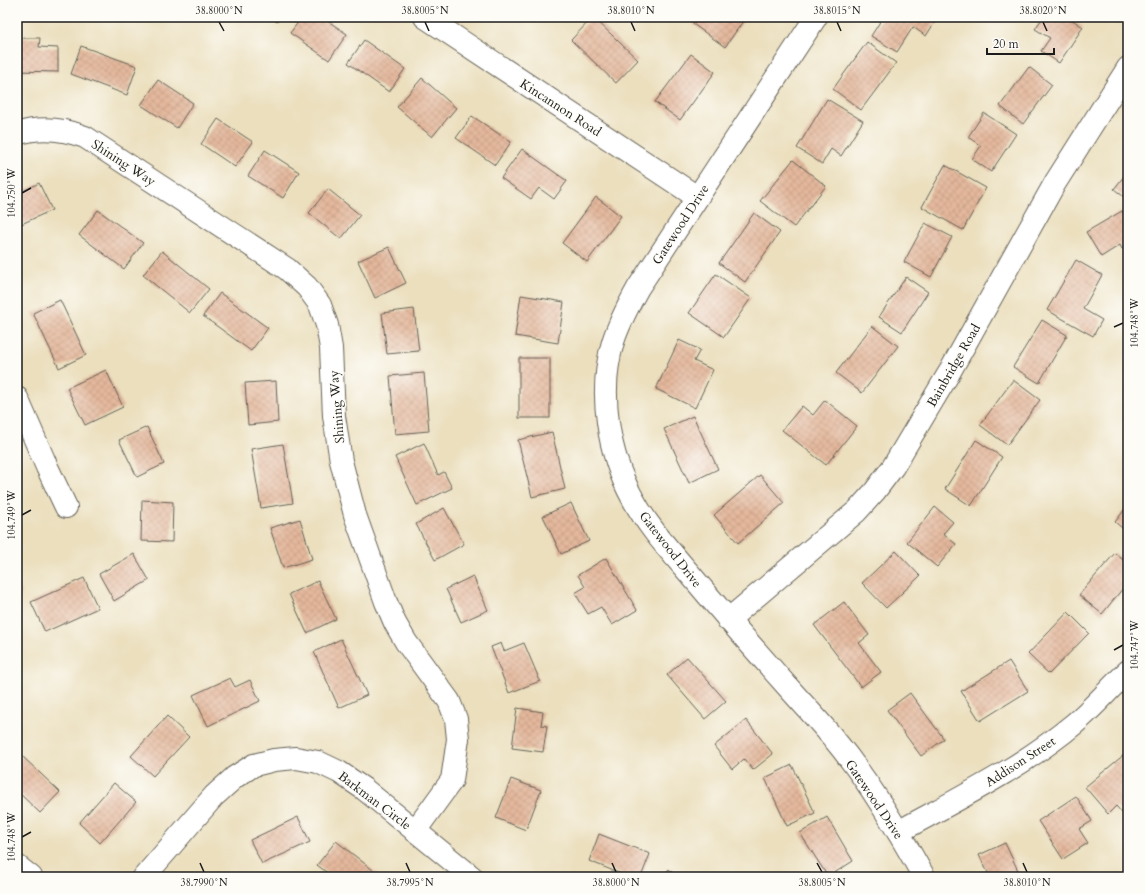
<svg xmlns="http://www.w3.org/2000/svg" width="1145" height="894" font-family="Cardo,serif">
<style>
.building{fill:url(#building-cross-hatch)}
.lines{fill:none;stroke-linecap:round;stroke-linejoin:round}
.minor-casing{stroke:#646055;stroke-width:24}
.minor{stroke:#fff;stroke-width:22}
.ticks{fill:none;stroke:#1c1c1c;stroke-width:1.5}
.labels{text-anchor:middle;stroke-width:3;stroke-linejoin:round;paint-order:stroke}
.street-label{font-size:13px;fill:#1c1c1c;stroke:#fdfcf7}
.neatline{fill:none;stroke:#1c1c1c;stroke-width:1.5}
.ticks-label{font-size:10px;text-anchor:middle;fill:#1c1c1c}
</style>
<defs>
<pattern id="building-cross-hatch" width="8" height="8" patternUnits="userSpaceOnUse"><rect width="8" height="8" fill="#e4b89c"/><path d="M0 0l8 8M0 8l8-8" fill="none" stroke="#c39e86"/></pattern>
</defs>
<rect width="100%" height="100%" fill="#fdfcf7"/>
<filter id="ink" filterUnits="userSpaceOnUse"><feTurbulence type="fractalNoise" baseFrequency=".025" numOctaves="2"/><feDisplacementMap in="SourceGraphic" scale="8" xChannelSelector="R" yChannelSelector="G"/><feConvolveMatrix kernelMatrix="1 2 1 2 8 2 1 2 1" color-interpolation-filters="sRGB"/></filter>
<filter id="wash" filterUnits="userSpaceOnUse"><feTurbulence type="fractalNoise" baseFrequency=".012" numOctaves="4" result="noise"/><feDisplacementMap in="SourceGraphic" scale="16" xChannelSelector="R" yChannelSelector="G"/><feGaussianBlur stdDeviation="0.9" result="paint"/><feColorMatrix in="noise" values="0 0 0 0 0 0 0 0 0 0 0 0 0 0 0 0 0 1.4 0 .05"/><feComposite in="paint" operator="in"/></filter>
<g filter="url(#wash)">
<rect width="100%" height="100%" fill="#ebdfbe"/>
<g id="blocks">
<g class="building">
<path d="M270,17H281L277,22Z"/>
<path d="M302,17H322L347,34L329,60L290,33Z"/>
<path d="M593,17L638,60L616,83L571,40Z"/>
<path d="M698,17H746L725,47L693,24Z"/>
<path d="M883,17H938L926,36L913,27L897,52L871,36Z"/>
<path d="M1043,17H1068L1083,27L1059,63L1041,51L1050,38L1035,29Z"/>
<path d="M17,38H40L39,47L58,48V72L17,71Z"/>
<path d="M364,40L405,69L389,92L348,63Z"/>
<path d="M867,42L896,63L861,110L833,89Z"/>
<path d="M81,46L137,66L127,95L71,74Z"/>
<path d="M691,54L715,72L680,120L655,102Z"/>
<path d="M1029,67L1052,85L1023,124L1000,106Z"/>
<path d="M422,78L456,108L432,137L397,107Z"/>
<path d="M158,80L193,103L177,128L141,105Z"/>
<path d="M827,99L863,121L841,156L831,149L822,164L797,148Z"/>
<path d="M984,113L1016,134L991,172L972,159L981,146L968,137Z"/>
<path d="M472,116L511,142L495,165L456,138Z"/>
<path d="M218,119L253,142L235,167L201,144Z"/>
<path d="M522,149L567,181L554,199L539,188L531,199L501,178Z"/>
<path d="M265,150L299,172L283,198L248,176Z"/>
<path d="M793,160L826,186L794,227L760,201Z"/>
<path d="M945,165L986,188L963,230L922,207Z"/>
<path d="M1128,171V200L1114,189Z"/>
<path d="M39,183L52,210L17,226V194Z"/>
<path d="M328,189L360,215L341,239L309,213Z"/>
<path d="M596,197L621,216L587,262L562,243Z"/>
<path d="M98,210L143,243L124,269L79,235Z"/>
<path d="M1122,211L1128,220V245L1122,249L1120,245L1101,257L1086,232Z"/>
<path d="M754,213L780,232L745,282L719,263Z"/>
<path d="M925,223L952,237L931,277L904,262Z"/>
<path d="M389,247L406,283L375,298L358,261Z"/>
<path d="M162,251L209,289L190,313L143,275Z"/>
<path d="M1076,260L1102,275L1083,309L1102,320L1093,336L1047,310Z"/>
<path d="M716,274L751,298L724,337L689,313Z"/>
<path d="M906,277L928,292L902,332L879,317Z"/>
<path d="M220,293L268,328L251,351L203,316Z"/>
<path d="M521,295L564,302L558,343L515,336Z"/>
<path d="M60,300L86,355L59,368L33,313Z"/>
<path d="M414,309L419,351L387,354L382,313Z"/>
<path d="M1042,320L1067,335L1039,383L1013,367Z"/>
<path d="M872,326L898,346L862,393L836,373Z"/>
<path d="M679,340L700,350L694,361L713,370L695,408L656,389Z"/>
<rect x="519" y="358" width="31" height="60"/>
<path d="M106,370L123,407L85,425L67,388Z"/>
<path d="M424,373L429,431L395,434L390,376Z"/>
<path d="M1013,380L1040,400L1007,445L980,425Z"/>
<path d="M276,381L278,422L248,425L245,383Z"/>
<path d="M825,400L857,426L826,465L782,430L802,406L813,415Z"/>
<path d="M693,416L718,469L689,483L664,429Z"/>
<path d="M147,427L164,464L137,477L119,440Z"/>
<path d="M552,432L565,489L532,497L518,440Z"/>
<path d="M976,440L1002,457L971,506L945,489Z"/>
<path d="M424,443L438,475L444,472L452,488L417,505L395,457Z"/>
<path d="M283,444L293,503L261,508L251,449Z"/>
<path d="M760,475L784,503L738,543L714,515Z"/>
<path d="M142,500L173,502L172,542L141,541Z"/>
<path d="M571,503L589,541L561,554L543,516Z"/>
<path d="M1128,505V533L1115,522Z"/>
<path d="M935,507L953,522L943,534L956,544L937,567L907,542Z"/>
<path d="M444,508L464,544L435,560L416,524Z"/>
<path d="M300,519L312,559L283,568L270,528Z"/>
<path d="M896,551L920,576L886,608L862,583Z"/>
<path d="M1115,553L1128,564V582L1102,614L1079,595Z"/>
<path d="M134,554L149,580L114,601L99,574Z"/>
<path d="M606,558L637,610L612,625L601,607L588,614L575,593L585,587L578,575Z"/>
<path d="M473,576L488,610L461,622L446,589Z"/>
<path d="M84,578L98,608L45,632L31,602Z"/>
<path d="M318,581L336,619L307,633L289,594Z"/>
<path d="M17,583L22,593L17,595Z"/>
<path d="M844,602L869,635L859,643L881,672L861,687L814,625Z"/>
<path d="M1068,612L1089,633L1049,674L1028,654Z"/>
<path d="M341,639L367,695L339,708L314,652Z"/>
<path d="M501,643L504,651L524,643L540,681L509,693L491,647Z"/>
<path d="M687,657L726,701L705,719L667,675Z"/>
<path d="M1009,661L1028,691L980,721L961,691Z"/>
<path d="M230,678L235,687L250,680L260,701L208,726L193,695Z"/>
<path d="M910,693L944,739L921,756L887,710Z"/>
<path d="M517,708L543,712L541,725L547,726L543,752L512,748Z"/>
<path d="M167,716L189,737L153,776L131,756Z"/>
<path d="M746,720L773,754L753,770L744,759L732,769L714,746Z"/>
<path d="M1125,754L1128,758V809L1123,814L1116,806L1108,814L1085,787Z"/>
<path d="M22,756L60,792L40,813L17,791V762Z"/>
<path d="M792,765L815,813L787,826L765,778Z"/>
<path d="M511,779L541,790L526,830L496,818Z"/>
<path d="M114,783L136,802L100,843L79,823Z"/>
<path d="M1076,796L1092,821L1079,829L1088,843L1063,859L1038,821Z"/>
<path d="M298,817L310,842L262,864L250,840Z"/>
<path d="M827,817L853,861L828,877L800,833Z"/>
<path d="M599,834L650,854L641,877H629L589,861Z"/>
<path d="M336,841L378,874L375,877H333L317,865Z"/>
<path d="M1005,843L1021,877H990L979,855Z"/>
<path d="M669,869L676,877H661Z"/>
</g>
</g>
</g>
<g filter="url(#ink)">
<use href="#blocks" fill-opacity="0" stroke="#646055" stroke-width="1"/>
<g class="lines">
<defs>
<g id="minor">
<path d="M425,17L697,197"/>
<path d="M816,17L638,288C628,306 619,323 613,342C598,392 608,454 633,499C649,529 673,554 695,580C725,616 756,651 787,686C803,704 819,721 834,739C869,781 897,829 924,877"/>
<path d="M17,134C40,126 63,129 85,137L287,269L307,287L320,305L327,325L331,348L334,416L341,461L355,515L386,602L395,623L406,642L449,701L456,719L458,739L452,780L415,831"/>
<path d="M17,398L47,467L66,507"/>
<path d="M728,620L857,511L875,491L893,467L949,373L1055,183L1128,68"/>
<path d="M898,832C958,799 1021,768 1074,724C1093,708 1110,688 1128,671"/>
<path d="M17,866L31,877"/>
<path d="M144,877L214,796L235,777L254,765L274,760L296,758L318,762L339,772L364,789L472,877"/>
</g>
</defs>
<use href="#minor" class="minor-casing"/>
<use href="#minor" class="minor"/>
</g>
</g>
<path class="ticks" d="M219,22L224,31M425,22L429,31M631,22L635,31M837,22L841,31M1043,22L1047,31M22,193L31,188M1114,327L1123,323M22,515L31,510M1114,650L1123,645M22,837L31,832M200,863L204,872M406,863L410,872M612,863L616,872M817,863L822,872M1023,863L1027,872"/>
<g class="labels">
<g class="street-label">
<text transform="translate(561 107) rotate(33)" y="5">Kincannon Road</text>
<text transform="translate(124 162) rotate(33)" y="5">Shining Way</text>
<text transform="translate(680 224) rotate(-57)" y="5">Gatewood Drive</text>
<text transform="translate(953 365) rotate(-60)" y="5">Bainbridge Road</text>
<text transform="translate(336 407) rotate(-95)" y="5">Shining Way</text>
<text transform="translate(671 549) rotate(52)" y="5">Gatewood Drive</text>
<text transform="translate(1020 761) rotate(-33)" y="5">Addison Street</text>
<text transform="translate(875 799) rotate(56)" y="5">Gatewood Drive</text>
<text transform="translate(375 800) rotate(37)" y="5">Barkman Circle</text>
</g>
</g>
<rect width="1145" height="894" fill="none" stroke="#fdfcf7" stroke-width="44"/>
<path d="M987 48v6h67v-6" fill="none" stroke="#1c1c1c" stroke-width="2"/>
<text x="993" y="48" font-size="12" fill="#1c1c1c" stroke="#fdfcf7" stroke-width="3" paint-order="stroke">20 m</text>
<rect x="22" y="22" width="1101" height="850" class="neatline"/>
<g class="ticks-label">
<text x="219" y="14">38.8000°N</text>
<text x="425" y="14">38.8005°N</text>
<text x="631" y="14">38.8010°N</text>
<text x="837" y="14">38.8015°N</text>
<text x="1043" y="14">38.8020°N</text>
<text transform="translate(11 193) rotate(-90)" y="4">104.750°W</text>
<text transform="translate(1134 323) rotate(-90)" y="4">104.748°W</text>
<text transform="translate(11 515) rotate(-90)" y="4">104.749°W</text>
<text transform="translate(1134 645) rotate(-90)" y="4">104.747°W</text>
<text transform="translate(11 837) rotate(-90)" y="4">104.748°W</text>
<text x="204" y="886">38.7990°N</text>
<text x="410" y="886">38.7995°N</text>
<text x="616" y="886">38.8000°N</text>
<text x="822" y="886">38.8005°N</text>
<text x="1027" y="886">38.8010°N</text>
</g>
</svg>
